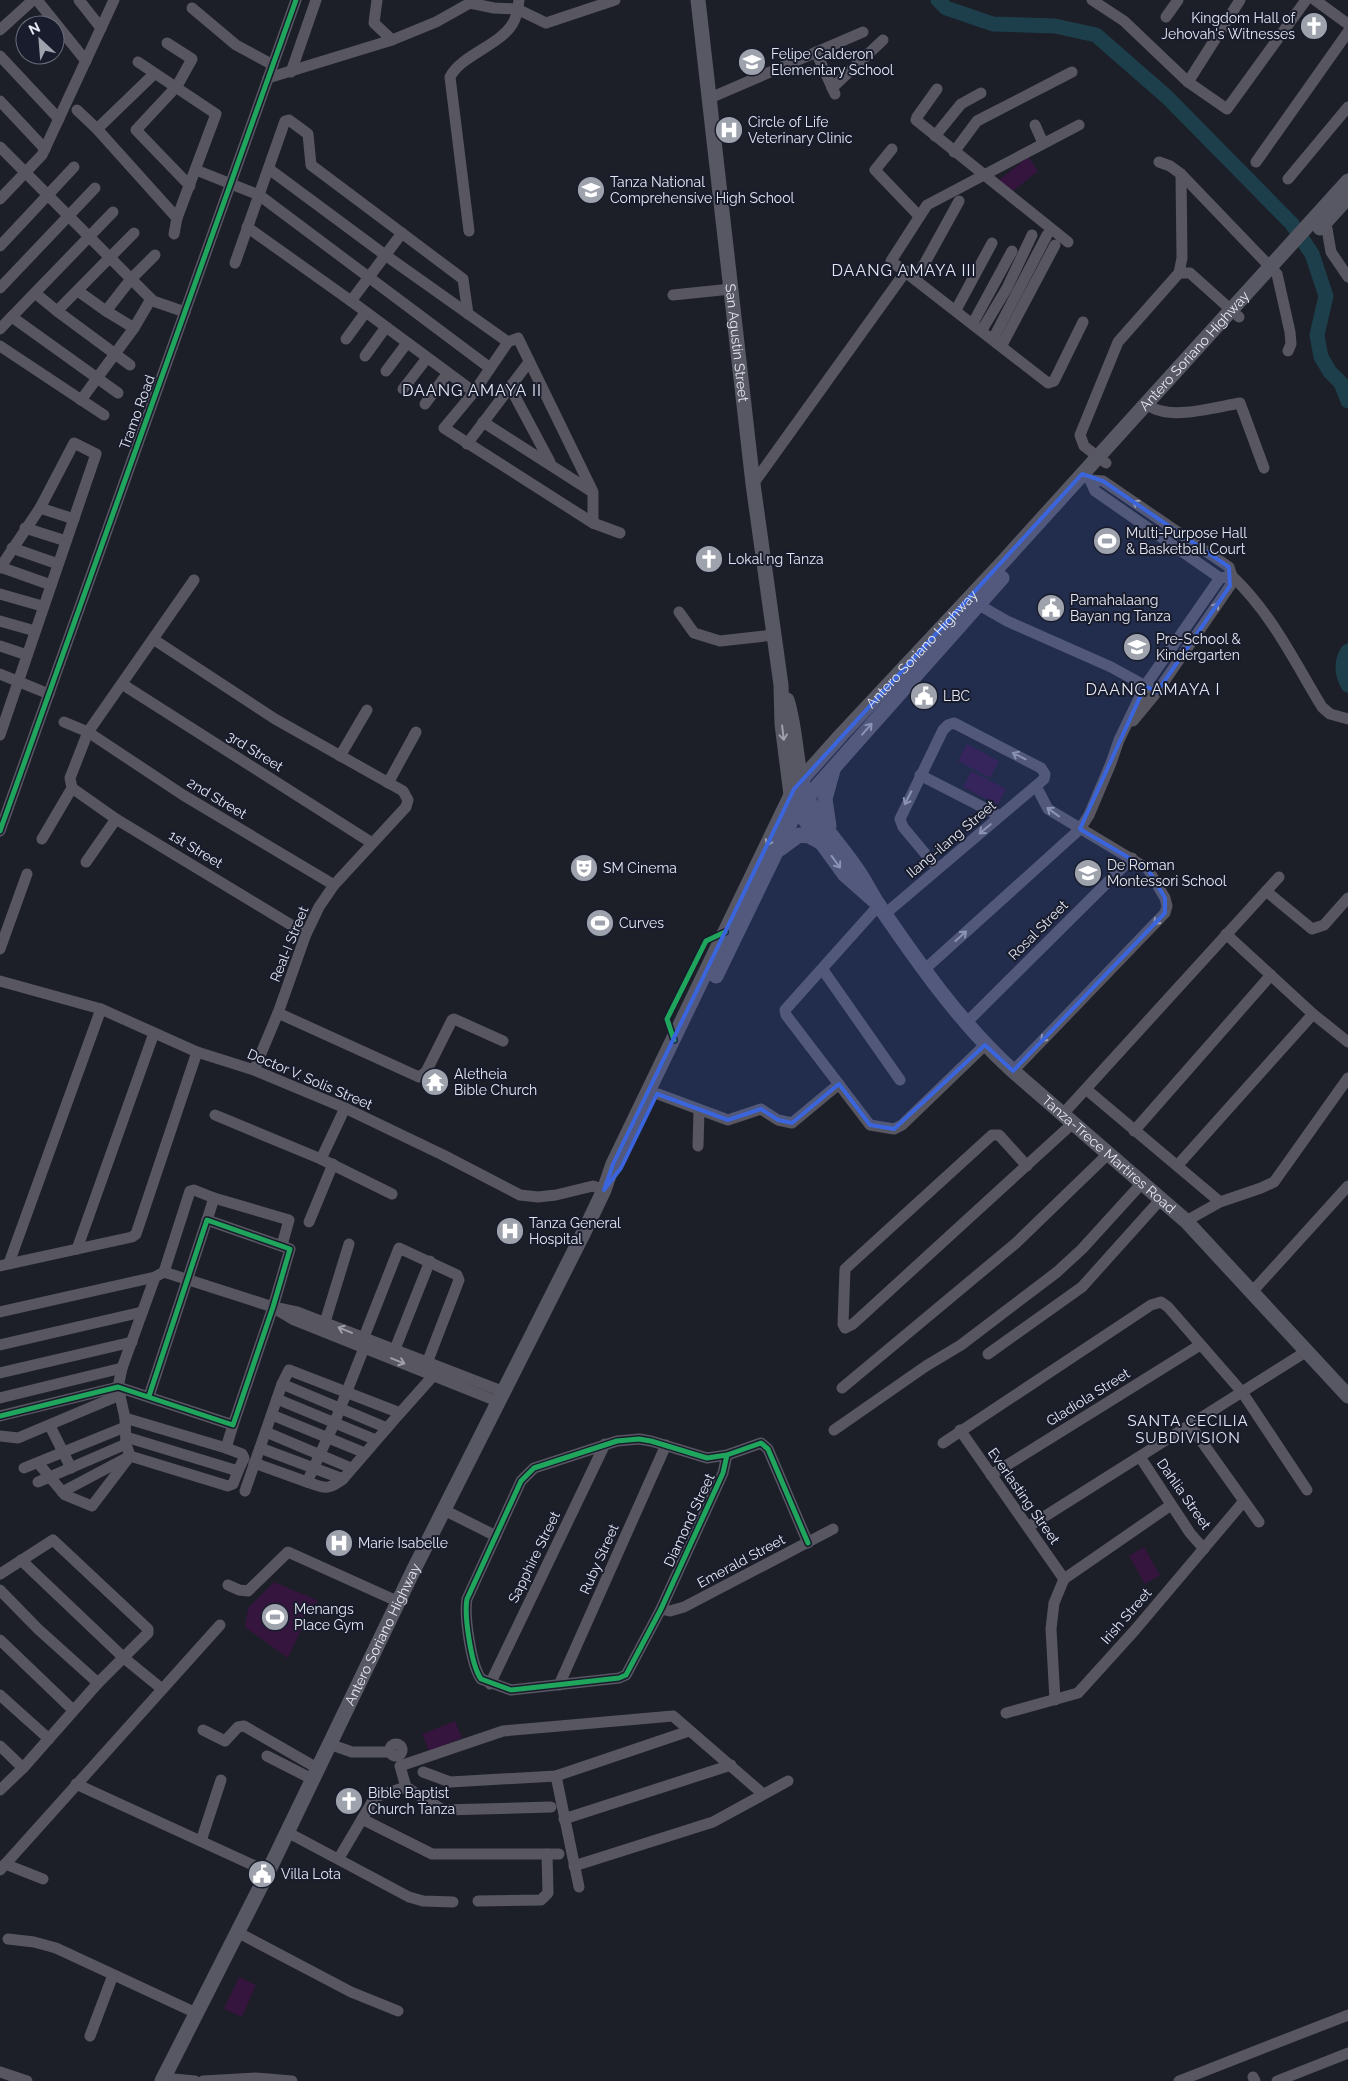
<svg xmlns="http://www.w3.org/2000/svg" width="1348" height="2081" font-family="Raleway,sans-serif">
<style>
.grass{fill:#35153e}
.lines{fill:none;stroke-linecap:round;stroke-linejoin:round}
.river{stroke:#1d3e4b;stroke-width:15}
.minor{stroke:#585661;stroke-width:11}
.major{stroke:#585764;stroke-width:15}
.cycleway-casing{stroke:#181c2c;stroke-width:8}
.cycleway{stroke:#20a55d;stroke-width:5}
.oneway{stroke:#9e9faa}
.oneway2{stroke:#9ea0ac}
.marked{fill:#3b65dc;fill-opacity:0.2;stroke:#3b65dc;stroke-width:4;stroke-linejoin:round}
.labels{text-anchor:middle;stroke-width:4;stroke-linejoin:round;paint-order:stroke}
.poi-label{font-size:14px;fill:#e4e8f3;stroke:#181c2c;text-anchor:start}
.street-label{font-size:14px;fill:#e4e8f3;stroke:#181c2c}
.neighbourhood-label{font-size:15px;letter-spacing:1px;fill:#e4e8f3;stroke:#181c2c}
.quarter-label{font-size:16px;letter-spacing:1px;fill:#e4e8f3;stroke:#181c2c}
</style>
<rect width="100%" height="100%" fill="#1c1f28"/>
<g class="grass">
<path d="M1028,157L1038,171L1009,194L999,180Z"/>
<path d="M967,744L999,761L990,778L958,761Z"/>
<path d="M971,771L1006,789L998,805L963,787Z"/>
<path d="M1144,1547L1160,1575L1145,1584L1129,1556Z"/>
<path d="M274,1582L319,1601L303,1611L304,1623L288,1658L245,1627L248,1608Z"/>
<path d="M455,1721L462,1738L429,1751L422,1734Z"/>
<path d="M239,1977L256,1985L242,2017L224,2009Z"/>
</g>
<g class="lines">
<g class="river">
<path d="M938,0L946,8L993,24L1055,26L1096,35L1167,97L1292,224L1312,254L1326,296L1317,335L1321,357L1330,372L1341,383L1348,401"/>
<path d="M1348,651C1341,662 1342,674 1348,685"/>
</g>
<g class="minor">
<path d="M37,0L86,61"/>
<path d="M79,0L101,28"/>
<path d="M1092,0L1124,21L1188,82L1227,109L1306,0"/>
<path d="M1315,0L1348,24"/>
<path d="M192,8L236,45L273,65"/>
<path d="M1166,17L1178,0"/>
<path d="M0,30L33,0"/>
<path d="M392,40L436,22L470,3L494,8L517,9L546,23L615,0"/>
<path d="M167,43L192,59L177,86L136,130L190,186"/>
<path d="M816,52L835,94"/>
<path d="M0,56L59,119"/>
<path d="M138,62L216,114L177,218L174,234"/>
<path d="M291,72L316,0"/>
<path d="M268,78L392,40L374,23L377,0"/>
<path d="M1188,82L1240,0"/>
<path d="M832,88L883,40"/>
<path d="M937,89L917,117L916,120L1068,242"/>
<path d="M710,98L863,32"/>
<path d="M0,101L45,149"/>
<path d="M77,110L97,129L177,218"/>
<path d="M1035,125L1043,143"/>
<path d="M1079,125L927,205L891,261L1048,383L1054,381L1083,322"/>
<path d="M97,129L154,74"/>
<path d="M935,136L961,104L981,93"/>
<path d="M0,147L153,301L185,312"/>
<path d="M892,149L875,170L919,216"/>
<path d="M954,152L977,121L1072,72"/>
<path d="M1159,162L1170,166L1181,174L1277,274L1290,332L1291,344L1288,351"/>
<path d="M1256,162L1348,32"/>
<path d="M269,169L381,252L508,342"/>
<path d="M196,170L259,195L490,368"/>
<path d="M1288,179L1348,107"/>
<path d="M0,199L42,155L114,0"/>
<path d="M1320,219L1327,229L1331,252L1348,277"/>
<path d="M247,227L351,301L474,392"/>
<path d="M469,231L450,77C461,55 501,45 513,23C517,17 518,7 519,0"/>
<path d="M0,246L74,167"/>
<path d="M235,263L285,121L289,120L308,134L311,165L463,279L468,314"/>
<path d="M1179,273H1190L1239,317"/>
<path d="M916,279L959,201"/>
<path d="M0,288L95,188"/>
<path d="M78,291L106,311"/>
<path d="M35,293L57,311"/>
<path d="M673,295L731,289"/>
<path d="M151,299L134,328L106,311L131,279L155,255"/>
<path d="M351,301L402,233"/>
<path d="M956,310L992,243"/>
<path d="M12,317L118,393"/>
<path d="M973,323L1012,251"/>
<path d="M0,329L113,212"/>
<path d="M982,330L1007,288L1032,235"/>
<path d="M518,338L593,492V523L444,428L474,392L508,342Z"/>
<path d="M346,339L365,313"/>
<path d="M993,339L1047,235"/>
<path d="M1002,345L1055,245"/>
<path d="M0,346L104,415"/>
<path d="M365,356L386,327"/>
<path d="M130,365L57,311L134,233"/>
<path d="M386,371L407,343"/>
<path d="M510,387L550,462"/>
<path d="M403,389L427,358"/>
<path d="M81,400L134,328"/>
<path d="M425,404L447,374"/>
<path d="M1147,404C1167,422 1215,407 1240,403L1264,468"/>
<path d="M483,422L591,491"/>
<path d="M467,444L529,362"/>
<path d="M1106,463L1084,446L1080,435L1118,342L1179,273L1182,258L1181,174"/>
<path d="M1087,477L1090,480L1095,491L1220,578L1227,577"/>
<path d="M1090,480L1103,481L1229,567L1232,576L1230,586L1157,692L1133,721"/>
<path d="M753,484L906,271"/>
<path d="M40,508L74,519"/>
<path d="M593,523L620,533"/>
<path d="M25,528L66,541"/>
<path d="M12,548L58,564"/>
<path d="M0,567L51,585"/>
<path d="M0,568L40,508L74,443L96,454L0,735"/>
<path d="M1232,576C1272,614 1294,661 1322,707L1330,714L1348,719"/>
<path d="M0,594L42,606"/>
<path d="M972,601L1007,621L1111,667L1151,689"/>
<path d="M679,612L694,633L720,641L774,635"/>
<path d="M0,621L35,631"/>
<path d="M153,639L275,719L403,791L408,800L406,807L334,885L319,907L306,934L278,1013L254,1070"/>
<path d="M0,646L27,655"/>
<path d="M0,674L49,694"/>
<path d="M122,684L372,843"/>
<path d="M64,722L88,732L183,795L334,885"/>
<path d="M340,756L367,710"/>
<path d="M920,775L1000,816"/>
<path d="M388,783L416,732"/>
<path d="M72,788L116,819L306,934"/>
<path d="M0,831L296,0"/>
<path d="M42,839L72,788L70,778L88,732L194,580"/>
<path d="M86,862L116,819"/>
<path d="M1266,891L1312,929L1324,925L1348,898"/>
<path d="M879,905L785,1010L786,1015L870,1125L894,1129L902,1125L985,1045"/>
<path d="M885,914L1044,779L1045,774L1041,768L954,723L948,725L943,730L900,819L903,827L938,869"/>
<path d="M1226,934L1313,1014L1348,1042"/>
<path d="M0,949L27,874"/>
<path d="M925,969L1080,829L1089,815L1111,763L1119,740L1145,686L1220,578"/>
<path d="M823,970L900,1080"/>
<path d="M0,981L101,1009L197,1052L254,1070L345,1108L443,1155L520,1195L538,1197L556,1195L593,1186L604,1190"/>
<path d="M278,1013L419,1077L426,1072L452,1020L454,1019L503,1041"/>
<path d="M966,1023L1132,858"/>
<path d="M1013,1071L1165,913L1167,906L1165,898L1148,869L1048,809L1036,786"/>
<path d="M1087,1090L1220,1202"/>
<path d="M658,1094L728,1120L761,1109L778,1120L792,1123L839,1084"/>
<path d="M215,1115L321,1159L392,1194"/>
<path d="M1062,1115L1279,877"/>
<path d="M1134,1131L1271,975"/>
<path d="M698,1146L699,1111"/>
<path d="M321,1159L345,1108"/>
<path d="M1027,1166L999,1135H992L845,1269L843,1324L845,1328L853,1324L1072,1124"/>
<path d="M1177,1166L1313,1014"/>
<path d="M214,1198L289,1220L282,1245"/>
<path d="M1186,1221L1220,1202L1261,1188L1274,1182L1348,1078"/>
<path d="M309,1222L333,1164"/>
<path d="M77,1249L154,1033"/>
<path d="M9,1263L101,1009"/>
<path d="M0,1266L132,1237L136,1234L197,1052"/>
<path d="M164,1272L273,1307L297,1312L504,1392"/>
<path d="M1252,1292L1348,1186"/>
<path d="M279,1311L294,1320L499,1402"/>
<path d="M0,1312L155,1277"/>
<path d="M325,1322L349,1244"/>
<path d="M0,1345L142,1312"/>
<path d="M395,1349L430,1261"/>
<path d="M988,1354L1082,1287L1161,1199"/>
<path d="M0,1373L132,1342"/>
<path d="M282,1384L387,1428"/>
<path d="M842,1388L1016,1243L1108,1154"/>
<path d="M0,1398L122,1368"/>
<path d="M277,1399L376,1440"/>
<path d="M400,1413L343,1479C327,1491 325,1488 307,1482L334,1424L364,1348V1337L399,1248L457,1275L459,1280L427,1363"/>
<path d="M272,1415L365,1453"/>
<path d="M0,1416L118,1387L233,1425L273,1307L290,1249L207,1220L149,1396"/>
<path d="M125,1418L226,1448L242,1454L244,1458L238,1471L126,1437"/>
<path d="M1190,1425L1259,1522"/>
<path d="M50,1426L71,1468"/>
<path d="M834,1430L926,1366L961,1345L1057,1272L1082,1249L1143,1182"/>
<path d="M960,1430L1064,1579"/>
<path d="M266,1432L351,1468"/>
<path d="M0,1436L18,1438L120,1395"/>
<path d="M943,1443L1151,1305L1161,1302L1168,1307L1242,1392L1307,1490"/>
<path d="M226,1448L233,1425"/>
<path d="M260,1448L343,1479"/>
<path d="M727,1455L723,1473L661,1609L626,1675L619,1678L511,1690L481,1679C471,1665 464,1615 467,1599L521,1481L534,1468L617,1441L639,1439L651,1441L707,1458L727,1455L761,1443L768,1449L808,1543"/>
<path d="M1140,1457L1190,1533L1204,1549"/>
<path d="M38,1463L65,1495L92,1506L130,1456L126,1444L125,1418L118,1387L122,1368L155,1277L164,1272L190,1191L194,1190L214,1198L207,1220"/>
<path d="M254,1463L307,1482"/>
<path d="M24,1468L125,1427"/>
<path d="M991,1475L1200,1345"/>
<path d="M38,1482L126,1444"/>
<path d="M245,1491L282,1384L289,1370L400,1413L433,1376"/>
<path d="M62,1492L130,1456L228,1486L233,1484L238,1471"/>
<path d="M444,1510L496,1536"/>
<path d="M1028,1527L1307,1351"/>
<path d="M21,1560L124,1658L162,1689"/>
<path d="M0,1574L53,1540L148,1629V1633L98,1683L23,1768L0,1790"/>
<path d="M228,1585L239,1590L248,1591L288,1552L399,1602"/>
<path d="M0,1590L38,1629L98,1683"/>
<path d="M661,1609L670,1611L684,1607L833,1529"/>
<path d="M0,1640L73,1710"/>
<path d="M490,1684L605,1444"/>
<path d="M559,1685L666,1445"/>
<path d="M0,1695L49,1739"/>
<path d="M1055,1700L1051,1629L1054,1603L1064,1579L1171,1505"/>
<path d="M1006,1713L1078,1693L1135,1630L1244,1501"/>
<path d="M203,1730L225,1741L238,1727L244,1726L317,1768"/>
<path d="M329,1744L352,1752H390"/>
<circle cx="396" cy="1750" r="6"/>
<path d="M0,1746L23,1768"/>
<path d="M267,1756L312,1779"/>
<path d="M423,1772L450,1782L556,1776L689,1731"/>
<path d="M556,1776L579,1887"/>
<path d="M76,1784L268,1872"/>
<path d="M406,1787L443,1810L551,1807"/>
<path d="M362,1819L432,1854H559"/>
<path d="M564,1819L731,1765"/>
<path d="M287,1832L409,1897L423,1901L453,1902"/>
<path d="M201,1841L221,1780"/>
<path d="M339,1858L375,1797L406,1787L400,1766L503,1731L673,1716L763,1794"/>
<path d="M5,1864L43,1879"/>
<path d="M574,1866L713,1822L788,1781"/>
<path d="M0,1870L220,1625"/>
<path d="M478,1901L541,1900L548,1893L547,1854"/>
<path d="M237,1932L351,1992L398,2011"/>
<path d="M8,1939L34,1942L56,1948L196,2013"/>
<path d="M90,2036L113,1975"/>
<path d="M0,2072L27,2081"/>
<path d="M1253,2077L1255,2081"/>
<path d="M163,2078L195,2081"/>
<path d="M203,2081L256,2078L292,2081"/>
<path d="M1179,2081L1348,2015"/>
<path d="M1277,2081L1348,2053"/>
</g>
<g class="major">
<path id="s1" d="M698,0L753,484L781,685L782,724L791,795L797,809L845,875L879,905"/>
<path d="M1320,228L1348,197"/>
<path id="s2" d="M787,700C797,731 795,769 807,796C818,823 840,844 856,868C865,880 871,894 880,907C919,964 961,1024 1013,1071L1186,1221L1348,1396"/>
<path d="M829,826L825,799L833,770"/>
<path d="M780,849L799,835L809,836L820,842"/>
<path d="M716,976L797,809L1002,578"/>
<path id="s3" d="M162,2081L268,1872L414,1569L584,1232L604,1190L613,1164L791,795L801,780L842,734L1001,564L1348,181"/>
</g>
<defs>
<g id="cycleway">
<path d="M0,831L296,0"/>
<path d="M674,1040L667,1019L706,941L725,932"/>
<path d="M0,1416L118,1387L233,1425L273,1307L290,1249L207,1220L149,1396"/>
<path d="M727,1455L723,1473L661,1609L626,1675L619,1678L511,1690L481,1679C471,1665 464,1615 467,1599L521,1481L534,1468L617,1441L639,1439L651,1441L707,1458L727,1455L761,1443L768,1449L808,1543"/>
</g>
</defs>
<use href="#cycleway" class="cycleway-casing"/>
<use href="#cycleway" class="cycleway"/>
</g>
<defs><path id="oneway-shaft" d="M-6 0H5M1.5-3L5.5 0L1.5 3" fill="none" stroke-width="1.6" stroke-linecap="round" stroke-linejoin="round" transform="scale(1.25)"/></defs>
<g class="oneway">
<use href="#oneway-shaft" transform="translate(1139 505) rotate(-146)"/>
<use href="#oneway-shaft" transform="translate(1214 609) rotate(-55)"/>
<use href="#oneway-shaft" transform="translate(1019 756) rotate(-153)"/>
<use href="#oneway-shaft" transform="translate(908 798) rotate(117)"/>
<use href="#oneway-shaft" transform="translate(1053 812) rotate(-144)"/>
<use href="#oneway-shaft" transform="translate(985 829) rotate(140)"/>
<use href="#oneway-shaft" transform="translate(1159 919) rotate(133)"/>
<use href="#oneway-shaft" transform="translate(961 936) rotate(-42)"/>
<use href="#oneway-shaft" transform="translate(1046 1036) rotate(134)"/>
<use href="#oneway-shaft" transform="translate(345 1330) rotate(-158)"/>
<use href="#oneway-shaft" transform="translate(398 1361) rotate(22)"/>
</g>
<g class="oneway2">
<use href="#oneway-shaft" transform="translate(867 729) rotate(-49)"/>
<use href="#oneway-shaft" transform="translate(783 733) rotate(83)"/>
<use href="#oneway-shaft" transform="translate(770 839) rotate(116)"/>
<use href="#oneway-shaft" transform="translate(836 862) rotate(54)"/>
</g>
<path class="marked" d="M1082,474L1103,481L1229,567L1230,586L1157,692L1145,686L1080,829L1148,869L1165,898V913L1013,1071L985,1045L894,1129L870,1125L839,1084L792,1123L778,1120L761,1109L728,1120L657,1094L621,1168L604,1190L613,1164L794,789Z"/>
<defs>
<symbol id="church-disc" viewBox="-11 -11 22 22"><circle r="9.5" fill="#9ea2ac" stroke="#181c2c"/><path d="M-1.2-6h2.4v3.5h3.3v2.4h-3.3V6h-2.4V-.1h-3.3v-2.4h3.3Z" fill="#fff"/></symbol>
<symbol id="school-disc" viewBox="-11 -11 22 22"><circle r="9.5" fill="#9ea2ac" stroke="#181c2c"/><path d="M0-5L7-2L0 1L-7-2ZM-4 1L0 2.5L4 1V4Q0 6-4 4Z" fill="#fff"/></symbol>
<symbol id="hospital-disc" viewBox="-11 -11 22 22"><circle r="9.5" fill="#9ea2ac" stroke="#181c2c"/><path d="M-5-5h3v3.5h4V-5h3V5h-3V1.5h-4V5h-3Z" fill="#fff"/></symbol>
<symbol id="stadium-disc" viewBox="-11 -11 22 22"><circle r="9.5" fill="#9ea2ac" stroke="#181c2c"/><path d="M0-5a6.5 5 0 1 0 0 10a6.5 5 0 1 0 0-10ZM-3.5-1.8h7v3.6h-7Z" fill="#fff"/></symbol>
<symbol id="civic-disc" viewBox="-11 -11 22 22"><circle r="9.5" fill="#9ea2ac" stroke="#181c2c"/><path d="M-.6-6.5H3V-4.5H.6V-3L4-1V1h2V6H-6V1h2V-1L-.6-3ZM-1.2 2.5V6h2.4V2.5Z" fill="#fff"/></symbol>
<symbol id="theatre-disc" viewBox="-11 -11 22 22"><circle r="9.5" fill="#9ea2ac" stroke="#181c2c"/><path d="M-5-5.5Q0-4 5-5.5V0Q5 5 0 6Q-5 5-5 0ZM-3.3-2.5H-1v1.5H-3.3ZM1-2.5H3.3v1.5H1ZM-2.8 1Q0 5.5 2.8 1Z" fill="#fff"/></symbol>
<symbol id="temple-disc" viewBox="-11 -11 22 22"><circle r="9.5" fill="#9ea2ac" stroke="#181c2c"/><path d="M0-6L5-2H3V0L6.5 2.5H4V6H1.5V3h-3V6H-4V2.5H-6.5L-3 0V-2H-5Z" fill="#fff"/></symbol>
</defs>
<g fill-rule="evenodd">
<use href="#church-disc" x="1298" y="10" width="32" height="32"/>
<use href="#school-disc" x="736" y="46" width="32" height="32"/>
<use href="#hospital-disc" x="713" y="114" width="32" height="32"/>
<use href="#school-disc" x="575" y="174" width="32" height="32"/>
<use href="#stadium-disc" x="1091" y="525" width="32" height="32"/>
<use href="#church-disc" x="693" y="543" width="32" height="32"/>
<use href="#civic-disc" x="1035" y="592" width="32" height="32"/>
<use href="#school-disc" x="1121" y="631" width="32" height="32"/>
<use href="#civic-disc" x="908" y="680" width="32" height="32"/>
<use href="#theatre-disc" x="568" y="852" width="32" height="32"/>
<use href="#school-disc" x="1072" y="857" width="32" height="32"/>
<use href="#stadium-disc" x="584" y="907" width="32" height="32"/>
<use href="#temple-disc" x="419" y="1066" width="32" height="32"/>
<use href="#hospital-disc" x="494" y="1215" width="32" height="32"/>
<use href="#hospital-disc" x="323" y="1527" width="32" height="32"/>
<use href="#stadium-disc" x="259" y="1601" width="32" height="32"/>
<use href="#church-disc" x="333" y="1785" width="32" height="32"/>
<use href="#civic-disc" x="246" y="1858" width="32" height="32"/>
</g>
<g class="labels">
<g class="poi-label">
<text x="1295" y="23" text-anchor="end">Kingdom Hall of<tspan x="1295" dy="16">Jehovah's Witnesses</tspan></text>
<text x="771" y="59">Felipe Calderon<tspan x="771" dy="16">Elementary School</tspan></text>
<text x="748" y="127">Circle of Life<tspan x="748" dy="16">Veterinary Clinic</tspan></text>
<text x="610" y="187">Tanza National<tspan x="610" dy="16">Comprehensive High School</tspan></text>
<text x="1126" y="538">Multi-Purpose Hall<tspan x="1126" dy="16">&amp; Basketball Court</tspan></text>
<text x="728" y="564">Lokal ng Tanza</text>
<text x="1070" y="605">Pamahalaang<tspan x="1070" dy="16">Bayan ng Tanza</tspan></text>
<text x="1156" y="644">Pre-School &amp;<tspan x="1156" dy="16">Kindergarten</tspan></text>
<text x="943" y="701">LBC</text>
<text x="1107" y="870">De Roman<tspan x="1107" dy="16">Montessori School</tspan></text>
<text x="603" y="873">SM Cinema</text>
<text x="619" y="928">Curves</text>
<text x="454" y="1079">Aletheia<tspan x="454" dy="16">Bible Church</tspan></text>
<text x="529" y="1228">Tanza General<tspan x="529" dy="16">Hospital</tspan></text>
<text x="358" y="1548">Marie Isabelle</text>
<text x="294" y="1614">Menangs<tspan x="294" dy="16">Place Gym</tspan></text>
<text x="368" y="1798">Bible Baptist<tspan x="368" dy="16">Church Tanza</tspan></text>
<text x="281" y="1879">Villa Lota</text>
</g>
<g class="street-label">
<text dy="5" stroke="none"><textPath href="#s1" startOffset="345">San Agustin Street</textPath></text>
<text dy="5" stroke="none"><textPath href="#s3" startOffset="2032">Antero Soriano Highway</textPath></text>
<text transform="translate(137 412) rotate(-70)" y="5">Tramo Road</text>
<text dy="5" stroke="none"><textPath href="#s3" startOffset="1628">Antero Soriano Highway</textPath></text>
<text transform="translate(255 751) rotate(32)" y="5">3rd Street</text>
<text transform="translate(217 798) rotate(31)" y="5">2nd Street</text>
<text transform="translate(951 839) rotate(-40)" y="5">Ilang-ilang Street</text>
<text transform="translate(196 849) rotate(31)" y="5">1st Street</text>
<text transform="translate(1038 930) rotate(-45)" y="5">Rosal Street</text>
<text transform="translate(289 944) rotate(-68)" y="5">Real-I Street</text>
<text transform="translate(310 1079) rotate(23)" y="5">Doctor V. Solis Street</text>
<text dy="5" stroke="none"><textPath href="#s2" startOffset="570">Tanza-Trece Martires Road</textPath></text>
<text transform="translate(1088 1397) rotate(-32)" y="5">Gladiola Street</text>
<text transform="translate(1184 1494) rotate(55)" y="5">Dahlia Street</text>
<text transform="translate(1024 1496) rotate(55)" y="5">Everlasting Street</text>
<text transform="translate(689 1520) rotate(-65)" y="5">Diamond Street</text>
<text transform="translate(534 1557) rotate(-64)" y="5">Sapphire Street</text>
<text transform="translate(599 1559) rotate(-66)" y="5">Ruby Street</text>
<text transform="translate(741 1561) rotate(-28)" y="5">Emerald Street</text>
<text transform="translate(1126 1616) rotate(-49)" y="5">Irish Street</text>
<text dy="5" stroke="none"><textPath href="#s3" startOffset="498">Antero Soriano Highway</textPath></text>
</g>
<g class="neighbourhood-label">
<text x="1188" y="1426">SANTA CECILIA<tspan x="1188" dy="17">SUBDIVISION</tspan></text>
</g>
<g class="quarter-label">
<text x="904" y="276">DAANG AMAYA III</text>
<text x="472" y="396">DAANG AMAYA II</text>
<text x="1153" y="695">DAANG AMAYA I</text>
</g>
</g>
<g transform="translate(40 40) rotate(334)"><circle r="24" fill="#181c2c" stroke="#6a6e7c"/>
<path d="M0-4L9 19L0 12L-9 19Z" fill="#9ea2ac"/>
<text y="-8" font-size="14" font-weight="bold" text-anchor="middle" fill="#e4e8f3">N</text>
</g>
</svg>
